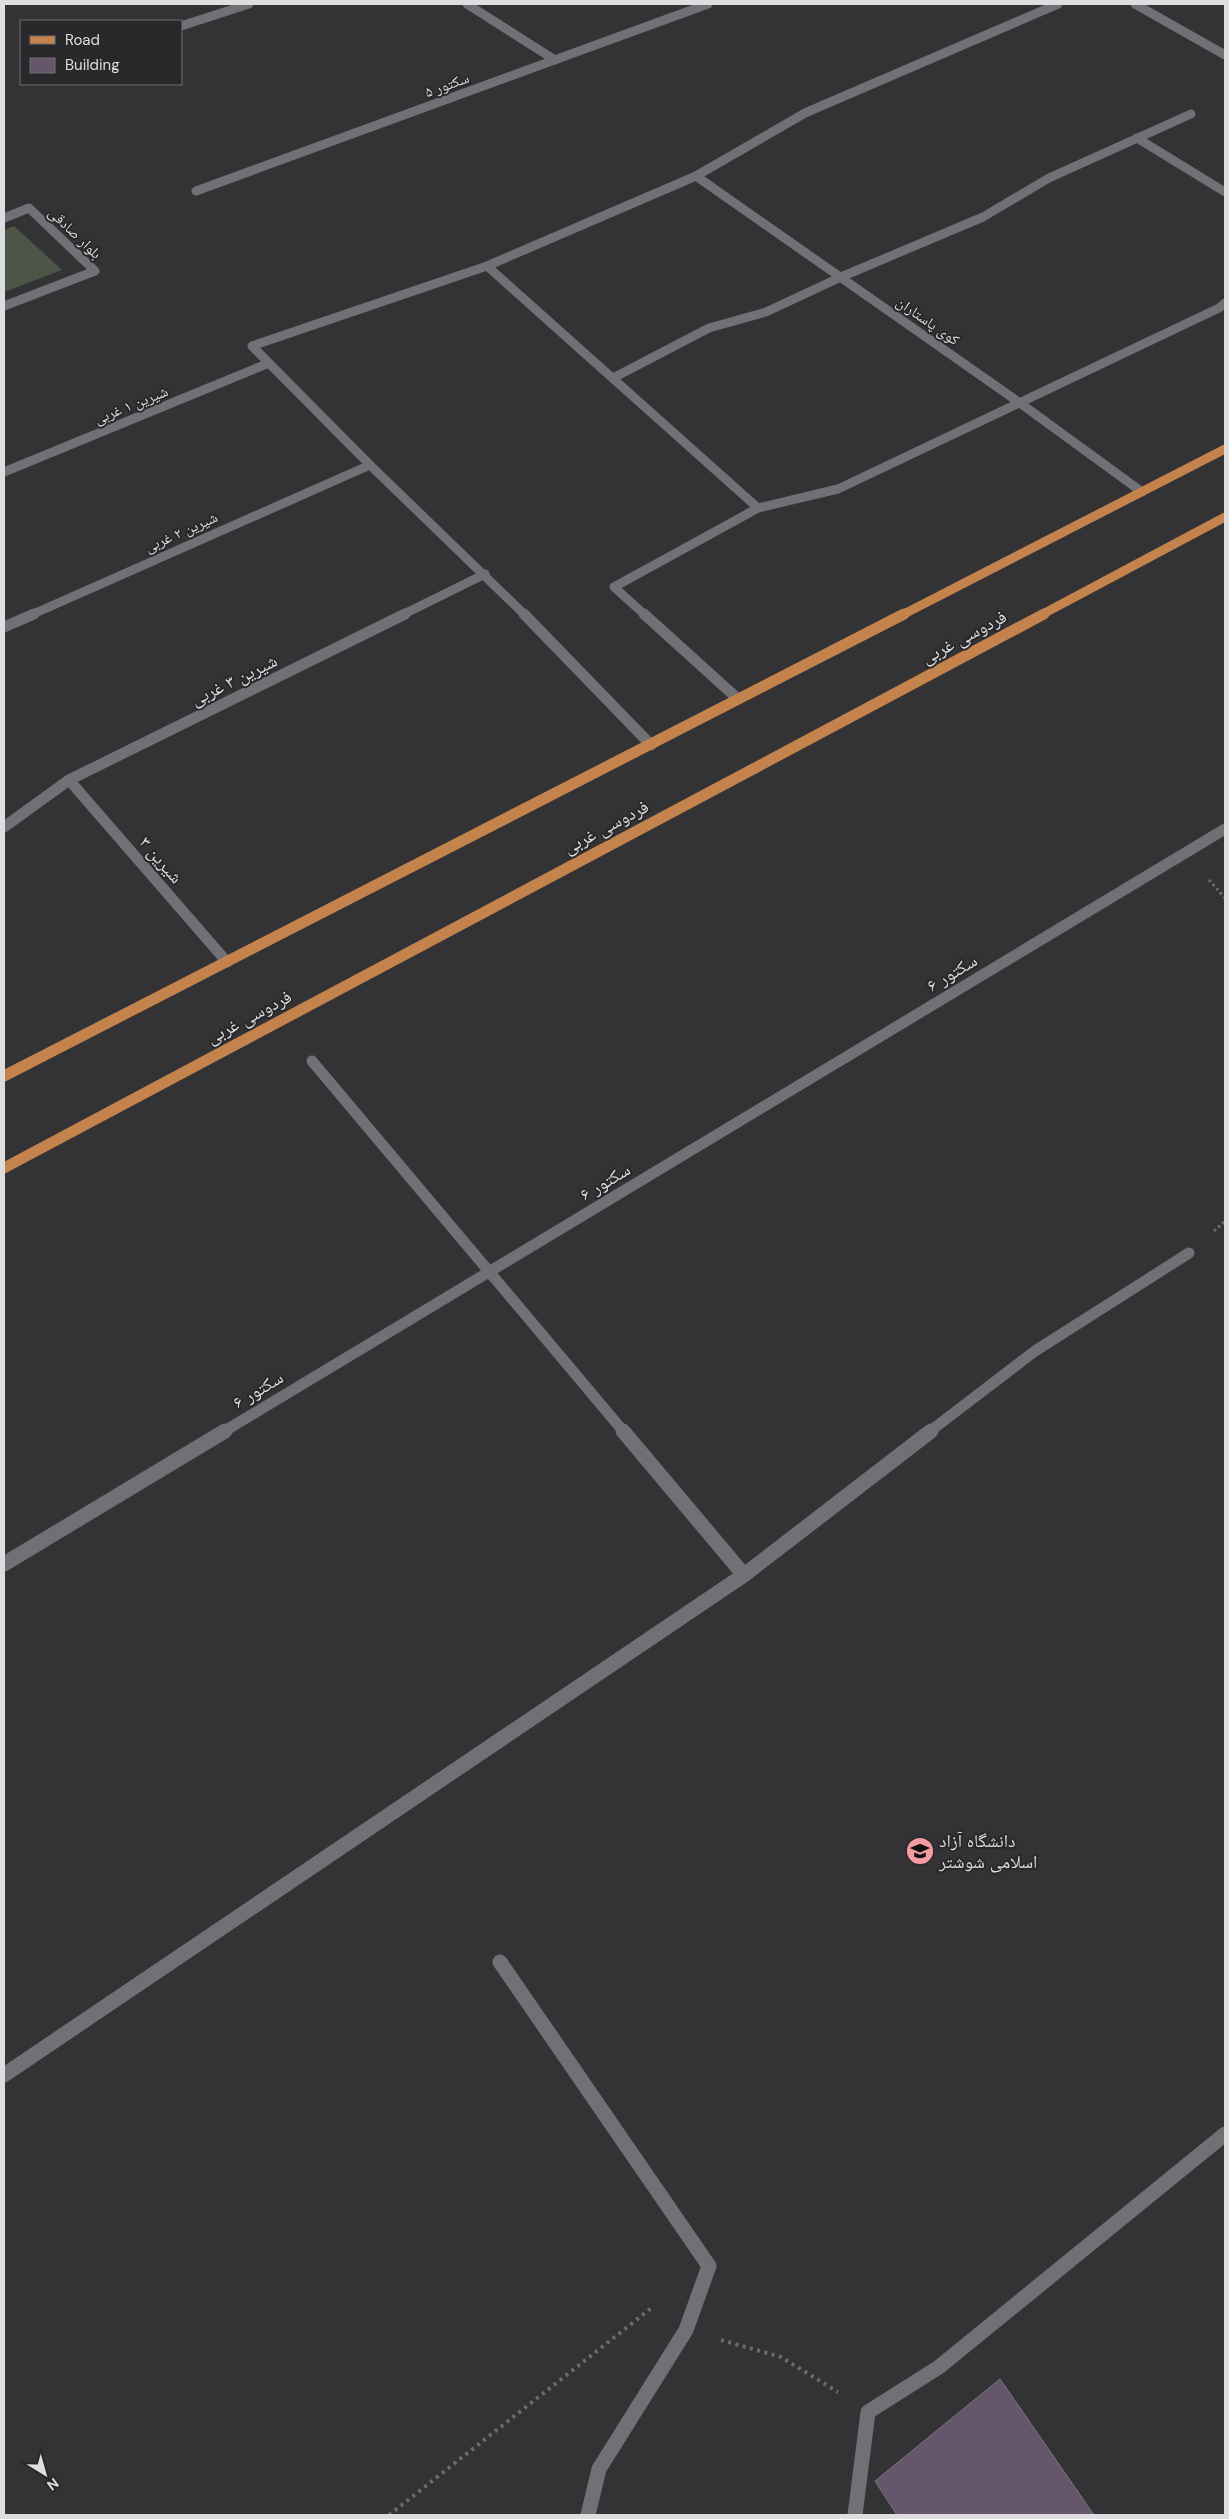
<svg xmlns="http://www.w3.org/2000/svg" width="1229" height="2519" font-family="'DM Sans','Noto Naskh Arabic',sans-serif">
<style>
.green{fill:#4d5546}
.building{fill:#65566c;stroke:#7a787b}
.lines{fill:none;stroke-linecap:round;stroke-linejoin:round}
.path-far1{stroke:#6c6b6e;stroke-width:3;stroke-dasharray:2.5 3;stroke-linecap:butt}
.path{stroke:#6c6b6e;stroke-width:4;stroke-dasharray:3 4.5;stroke-linecap:butt}
.minor-far2{stroke:#717074;stroke-width:9}
.minor-far1{stroke:#717074;stroke-width:11}
.minor{stroke:#717074;stroke-width:15}
.major-far1{stroke:#c4834d;stroke-width:9}
.major{stroke:#c4834d;stroke-width:11}
.labels{text-anchor:middle;stroke-width:4;stroke-linejoin:round;paint-order:stroke}
.far-street-label{font-size:15px;fill:#dedee0;stroke:#29282b}
.street-label{font-size:18px;fill:#dedee0;stroke:#29282b}
.poi-label{font-size:18px;fill:#dedee0;stroke:#29282b;text-anchor:start}
</style>
<rect width="100%" height="100%" fill="#333235"/>
<path class="green" d="M14,226L62,270L4,292V230Z"/>
<path class="building" d="M1000,2379L1094,2515H897L875,2481Z"/>
<g class="lines">
<g class="path-far1">
<path d="M1209,880L1225,898"/>
<path d="M1214,1231L1225,1221"/>
</g>
<g class="path">
<path d="M721,2340L781,2357L838,2392"/>
<path d="M389,2515L654,2306"/>
</g>
<g class="minor-far2">
<path d="M467,4L555,60"/>
<path d="M1135,4L1225,55"/>
<path d="M181,26L249,4"/>
<path d="M1137,138L1225,192"/>
<path d="M696,176L1020,403L1142,492"/>
<path d="M196,191L708,4"/>
<path d="M4,218L29,208L95,271L4,306"/>
<path d="M487,266L696,176L805,113L1058,4"/>
<path d="M613,378L709,328L766,312L841,277L983,217L1049,178L1191,114"/>
<path d="M4,472L269,363"/>
<path d="M758,508L838,489L1219,308L1225,303"/>
<path d="M31,615L370,465"/>
<path d="M402,615L485,574"/>
<path d="M525,615L370,465L252,346L487,266L758,508L614,587L645,615"/>
</g>
<g class="minor-far1">
<path d="M524,614L651,745"/>
<path d="M644,614L738,699"/>
<path d="M4,627L34,614"/>
<path d="M69,780L227,962"/>
<path d="M4,827L69,780L405,614"/>
<path d="M312,1061L624,1432"/>
<path d="M223,1432L1225,829"/>
<path d="M929,1432L1035,1351L1189,1253"/>
</g>
<g class="minor">
<path d="M623,1431L744,1575"/>
<path d="M4,1564L225,1431"/>
<path d="M500,1962L709,2266L686,2330L599,2469L588,2515"/>
<path d="M4,2075L744,1575L931,1431"/>
<path d="M855,2515L868,2412L939,2367L1225,2134"/>
</g>
<g class="major-far1">
<path d="M902,615L1225,449"/>
<path d="M1041,615L1225,517"/>
</g>
<g class="major">
<path d="M4,1076L904,614"/>
<path d="M4,1168L1044,614"/>
</g>
</g>
<defs>
<symbol id="university-disc" viewBox="-11 -11 22 22"><circle r="9.5" fill="#f49aa1" stroke="#29282b"/><path d="M0-5L7-2L0 1L-7-2ZM-4 1L0 2.5L4 1V4Q0 6-4 4Z" fill="#111"/></symbol>
</defs>
<g fill-rule="evenodd">
<use href="#university-disc" x="904" y="1835" width="32" height="32"/>
</g>
<g class="labels">
<g class="far-street-label">
<text transform="translate(447 85) rotate(-20)" y="5">سکتور ۵</text>
<text transform="translate(75 233) rotate(44)" y="5">بلوار صادقی</text>
<text transform="translate(928 321) rotate(35)" y="5">کوی پاستاران</text>
<text transform="translate(131 405) rotate(-22)" y="5">شیرین ۱ غربی</text>
<text transform="translate(181 532) rotate(-24)" y="5">شیرین ۲ غربی</text>
</g>
<g class="street-label">
<text transform="translate(964 637) rotate(-28)" y="6">فردوسی غربی</text>
<text transform="translate(234 680) rotate(-26)" y="6">شیرین ۳ غربی</text>
<text transform="translate(606 827) rotate(-28)" y="6">فردوسی غربی</text>
<text transform="translate(161 860) rotate(49)" y="6">شیرین ۳</text>
<text transform="translate(952 973) rotate(-31)" y="6">سکتور ۶</text>
<text transform="translate(249 1017) rotate(-28)" y="6">فردوسی غربی</text>
<text transform="translate(605 1182) rotate(-31)" y="6">سکتور ۶</text>
<text transform="translate(258 1390) rotate(-31)" y="6">سکتور ۶</text>
</g>
<g class="poi-label">
<text x="939" y="1847">دانشگاه آزاد<tspan x="939" dy="21">اسلامی شوشتر</tspan></text>
</g>
</g>
<rect width="1229" height="2519" fill="none" stroke="#dedee0" stroke-width="10"/>
<rect x="20" y="20" width="162" height="65" fill="#29282b" stroke="#717173"/>
<rect x="30" y="36" width="25" height="8" fill="#c4834d" stroke="#717173"/>
<text x="65" y="45" font-size="15" fill="#dedee0">Road</text>
<rect x="30" y="58" width="25" height="15" fill="#65566c" stroke="#717173"/>
<text x="65" y="70" font-size="15" fill="#dedee0">Building</text>
<g transform="translate(45 2474) rotate(143)" stroke="#29282b" stroke-width="4" paint-order="stroke">
<path d="M0-4L9 19L0 12L-9 19Z" fill="#dedee0"/>
<text y="-8" font-size="14" font-weight="bold" text-anchor="middle" fill="#dedee0">N</text>
</g>
</svg>
